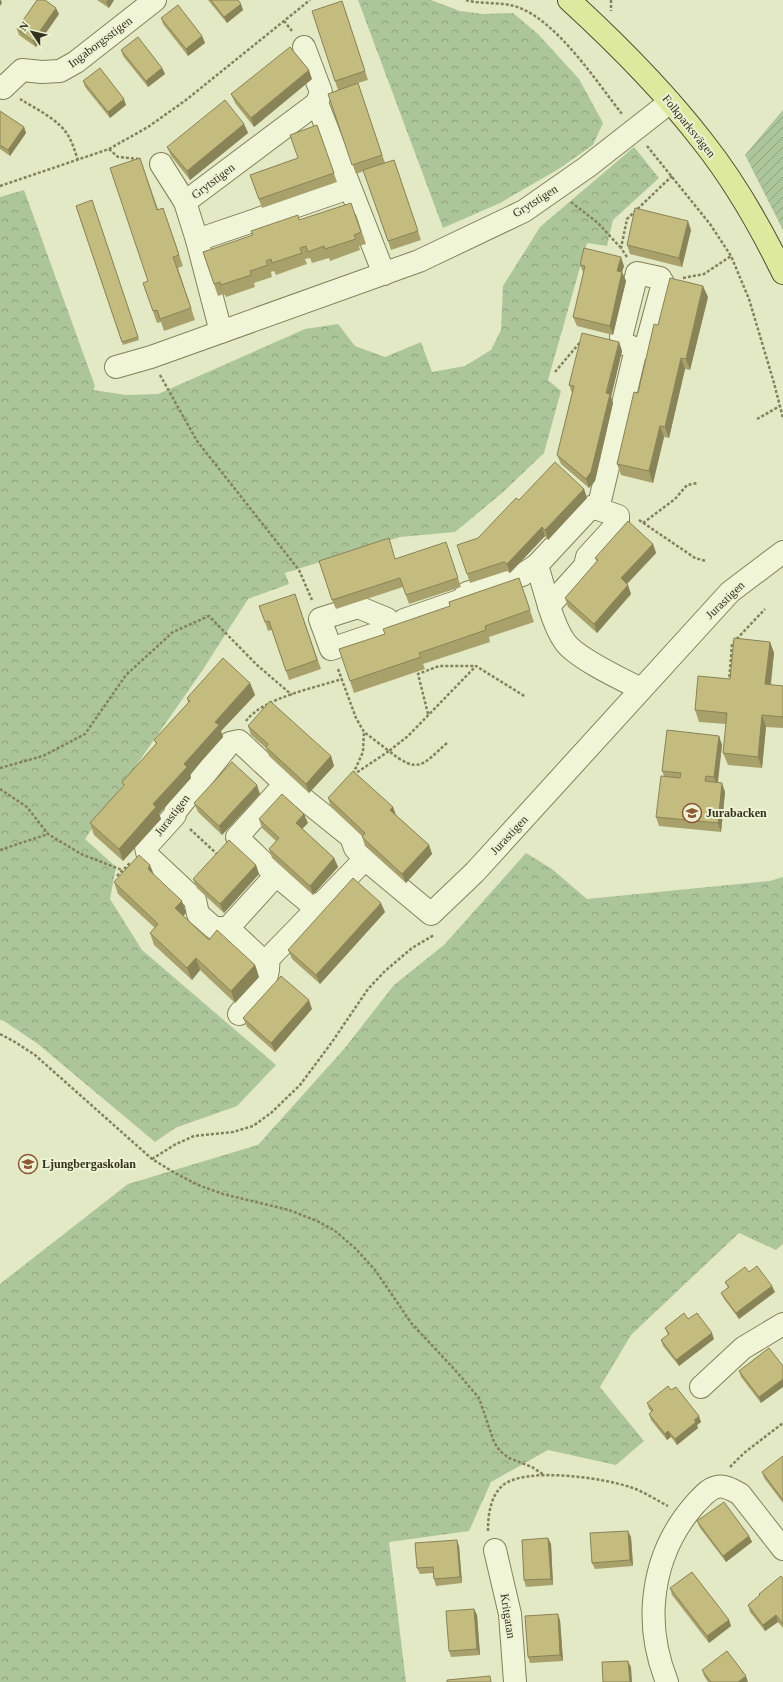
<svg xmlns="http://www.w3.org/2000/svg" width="783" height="1682" font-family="'Times New Roman',serif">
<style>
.forest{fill:url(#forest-crowns)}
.garden{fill:url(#garden-furrows)}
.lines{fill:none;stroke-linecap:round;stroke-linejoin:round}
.minor-casing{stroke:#82825c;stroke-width:24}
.major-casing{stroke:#504e30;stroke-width:24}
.path{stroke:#82825c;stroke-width:2.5;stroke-dasharray:3 2;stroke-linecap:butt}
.minor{stroke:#f0f5d7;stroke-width:22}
.major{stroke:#dee9a0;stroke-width:22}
.wall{fill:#a9a16c}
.shaded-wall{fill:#898358}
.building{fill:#c4bb7e;stroke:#898358}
.labels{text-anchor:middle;stroke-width:4;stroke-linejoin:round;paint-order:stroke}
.street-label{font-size:12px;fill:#34321f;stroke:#ecf2d3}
.poi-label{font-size:12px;font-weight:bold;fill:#34321f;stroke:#ecf2d3;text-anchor:start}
</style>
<defs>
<pattern id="forest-crowns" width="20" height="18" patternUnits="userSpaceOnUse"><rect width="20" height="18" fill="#adc699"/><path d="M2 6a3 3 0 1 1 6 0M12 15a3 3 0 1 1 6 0" fill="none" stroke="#8ea17c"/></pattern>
<pattern id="garden-furrows" width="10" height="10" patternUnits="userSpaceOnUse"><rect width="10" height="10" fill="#adc699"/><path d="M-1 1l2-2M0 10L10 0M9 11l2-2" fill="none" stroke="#8ea17c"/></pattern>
</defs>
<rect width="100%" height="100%" fill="#e3e9c4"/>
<g class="forest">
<path d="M358,0H431L460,11L484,14L513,13L538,34L579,79L603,123L593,145L557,170L500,203L443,228Z"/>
<path d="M634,147L659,178L613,220L607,246L587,243L548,380L561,391L544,453L502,493L455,532L400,537L285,573L289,584L248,599L202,671L85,839L116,867L110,899L142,950L276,1065L237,1106L175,1128L155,1142L38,1044L4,1021L0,1020V197L24,190L95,386L93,390L126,395L158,394L305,329L338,324L355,346L385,357L421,342L432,372L465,366L491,350L501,330L503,286L540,227Z"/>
<path d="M526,853L552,869L587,899L770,881L783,877V1244L776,1250L739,1233L631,1335L600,1387L644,1441L616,1465L548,1450L491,1482L469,1531L389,1542L406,1682H0V1284L128,1184L258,1145L344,1049L394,985L444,945Z"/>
</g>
<path class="garden" d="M783,110V230L745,155Z"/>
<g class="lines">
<defs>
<g id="minor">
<path d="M304,47L321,92L317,103"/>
<path d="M0,86L3,88L22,70L42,72L60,71L76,62L155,0"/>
<path d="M161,164L185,202"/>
<path d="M197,240L349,188"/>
<path d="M221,332L197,240L185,202L317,103L384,274"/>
<path d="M636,349L625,344L621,337L637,273L660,278L663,283L646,346L643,348L636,349L598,509L618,516V523L587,557L585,566L549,606C553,619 557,631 565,642C576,658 623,680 641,689"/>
<path d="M116,367L151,357L419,261L524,211L587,167L670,102"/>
<path d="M549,606L537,565L591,507L598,509"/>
<path d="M390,629L331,649L320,619L358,607L387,619L390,629L400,627L404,620L462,600L467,593L522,575L537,565"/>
<path d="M285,784L237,837L276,875L317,909"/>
<path d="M365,859L268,959H261L228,928H214L198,914L195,900L148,856L146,847L175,815V812L230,743L239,741L285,784L351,837L355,848L365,859L431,914L475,872L730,592L783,552"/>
<path d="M228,928L276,875"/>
<path d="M239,1014C254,996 271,984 268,959"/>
<path d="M701,1387L743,1348L783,1324"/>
<path d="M495,1550L510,1614L515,1682"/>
<path d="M667,1682C657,1657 652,1628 654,1602C657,1563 671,1531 696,1503C703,1496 708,1489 717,1487C725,1485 734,1491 740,1494L783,1549"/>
</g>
<path id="major" d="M569,0C617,44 664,91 704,143C734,181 762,230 783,273"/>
</defs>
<use href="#minor" class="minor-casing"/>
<use href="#major" class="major-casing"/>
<g class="path">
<path d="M466,0C483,5 503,1 520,8C558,23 597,82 622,114"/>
<path d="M611,0V11"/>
<path d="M284,21L292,31"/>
<path d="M20,99C36,109 60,120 69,137C73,144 75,152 78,160"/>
<path d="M647,146L710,224L731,256L749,299L774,383L783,418"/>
<path d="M109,149L118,157L139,159"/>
<path d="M0,186L109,149L148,127L186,100L310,0"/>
<path d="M571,202L598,223L620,247"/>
<path d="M627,257L621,248L627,219L672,176"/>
<path d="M683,278L704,274L731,256"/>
<path d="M555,372L582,340"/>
<path d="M160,375L197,441L299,570L312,600"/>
<path d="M757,419L780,406"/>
<path d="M639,520L695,558L706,561"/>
<path d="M643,523L675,499L687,485L698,483"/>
<path d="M338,669L356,718L364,732L389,751L353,775"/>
<path d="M729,682L732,644L765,609"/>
<path d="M428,714L418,674L439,666H475"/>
<path d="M246,721C263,698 314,688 342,679"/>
<path d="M447,743C422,765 419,775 389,751L408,736L476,666L526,697"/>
<path d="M0,768L43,756L85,734L126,675L173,632L209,616L257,665L292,695"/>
<path d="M353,774L363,752L364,732"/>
<path d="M0,789L27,807L48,834L81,854L122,870"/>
<path d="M190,829L218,855"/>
<path d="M0,850L48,834"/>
<path d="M117,876L130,863"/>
<path d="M0,1034L15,1042L35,1055L152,1159L175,1173L198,1185L223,1194L289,1210L317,1221L334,1230L356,1249L375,1270L412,1324L455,1370L479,1398L494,1442L500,1451L509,1458L532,1467L544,1475"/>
<path d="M152,1159L176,1144L194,1136L233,1132L253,1126L271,1113L300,1085L332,1042L368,989L385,971L412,948L434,935"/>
<path d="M730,1467L744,1453L783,1423"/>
<path d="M488,1531C488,1516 490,1497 502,1486C524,1466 603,1478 630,1487C643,1491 656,1500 668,1506"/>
</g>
<use href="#minor" class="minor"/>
<use href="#major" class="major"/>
</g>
<g class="wall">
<path d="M97,0H114L109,8Z"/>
<path d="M208,0H238L243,10L227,23Z"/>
<path d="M342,1L368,80L358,83L385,163L394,160L421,240L391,250L364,171L356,174L328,94L338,90L335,81Z"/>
<path d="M59,14L36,47L19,35L17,29Z"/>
<path d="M161,18L202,36L205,43L188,56L163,24Z"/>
<path d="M121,50L162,68L165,74L148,87L123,56Z"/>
<path d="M312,79L254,127L235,103L231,94Z"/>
<path d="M83,81L126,105L110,118L85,87Z"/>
<path d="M0,111L24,127L26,133L10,156L0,149Z"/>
<path d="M244,124L248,133L190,180L171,156L167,147Z"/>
<path d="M317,125L337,182L262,208L250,175L298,158Z"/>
<path d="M140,158L158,209L167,219L183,266L178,268L195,320L164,331L161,322L157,323L143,283L148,281Z"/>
<path d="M92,200L139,340L123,345L76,206Z"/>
<path d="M356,214L366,244L359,246L360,250L330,261L329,258L312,263L310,258L305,259L307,264L276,275L274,271L271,272L272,277L254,283L255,287L226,297L224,294L218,296L203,252L300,220Z"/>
<path d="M691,230L682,267L630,254L627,245Z"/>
<path d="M580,265L624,266L622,272L626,281L613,335L577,326L573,317L584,274Z"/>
<path d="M708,297L690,370L685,369L669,438L664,437L653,483L621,475L617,464L658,325Z"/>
<path d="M619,342L622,351L611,397L613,403L595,481L589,488L561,464L557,455L572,393L569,385Z"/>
<path d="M584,489L587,498L548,540L545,536L510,573L507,571L470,583L467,574L478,538L519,500Z"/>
<path d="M653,544L656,553L627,584L631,594L597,633L568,607L565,598L597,562L595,558Z"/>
<path d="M449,551L461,587L409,604L403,587L336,609L332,600L396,559Z"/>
<path d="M519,578L534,622L489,637L490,642L423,664L425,669L354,693L350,681L385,634Z"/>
<path d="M295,594L321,669L289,680L272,630L268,631L265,622Z"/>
<path d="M770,642L774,653L771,685L783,686V728L766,727L762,768L728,765L723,753L726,724L699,722L695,710L730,679Z"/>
<path d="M250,683L255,695L221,731L223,737L190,774L191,778L159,814L161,819L123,861L94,835L90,823L123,786L122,782L156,744L154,740L188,703L187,698Z"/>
<path d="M248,726L331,756L334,766L309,793L269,756L266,748L251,735Z"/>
<path d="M719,736L722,745L718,783L725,792L721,832L659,826L656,817L664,776L662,771Z"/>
<path d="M260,794L222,835L198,812L194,803Z"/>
<path d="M328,798L393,807L396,815L429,845L432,854L406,883L365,846L362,836L331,807Z"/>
<path d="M259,819L308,823L302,829L334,858L338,867L313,895L272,858L269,849L276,841L262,828Z"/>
<path d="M256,865L259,874L224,913L197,888L193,879Z"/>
<path d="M154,875L186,913L183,916L209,940L255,965L259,977L235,1003L200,970L192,980L154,945L150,933L155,928L118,894L114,882Z"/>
<path d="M385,912L320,984L292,959L288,950Z"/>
<path d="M312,1009L275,1052L247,1027L243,1018Z"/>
<path d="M725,1282L775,1292L739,1319L724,1299L721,1293L728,1288Z"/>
<path d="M688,1319L714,1339L679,1366L663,1346L661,1340L668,1335L665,1328Z"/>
<path d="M769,1348L761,1403L741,1377L739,1371Z"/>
<path d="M647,1403L701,1422L697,1425L698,1428L677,1445L671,1437L667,1440L651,1420L649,1414L651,1411L649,1409Z"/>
<path d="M783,1456V1503L764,1478L762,1472Z"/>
<path d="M697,1521L749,1536L752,1542L726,1562L700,1528Z"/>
<path d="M631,1537L633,1566L595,1569L592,1563Z"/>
<path d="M548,1538L551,1544L553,1585L526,1587L524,1580Z"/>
<path d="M459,1546L462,1583L436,1586L434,1579L433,1573L420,1574L417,1568Z"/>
<path d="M783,1579V1628L778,1622L765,1631L750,1612L748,1605L760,1596L759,1594Z"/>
<path d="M670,1588L729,1620L731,1626L709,1643L672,1595Z"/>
<path d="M474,1609L477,1615L480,1655L451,1657L449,1651Z"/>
<path d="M560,1620L563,1661L530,1663L528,1657Z"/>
<path d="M702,1670L748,1682H708L704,1676Z"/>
</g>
<g class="shaded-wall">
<path d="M0,0H1L2,3L0,6Z"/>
<path d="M108,0H114L109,8L106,2Z"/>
<path d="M241,4L243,10L227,23L224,17Z"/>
<path d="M56,8L59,14L36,47L33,41Z"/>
<path d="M202,36L205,43L188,56L186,49Z"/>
<path d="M162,68L165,74L148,87L146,81Z"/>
<path d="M309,70L312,79L254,127L251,118Z"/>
<path d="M124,99L126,105L110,118L108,112Z"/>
<path d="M244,124L248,133L190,180L187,171Z"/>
<path d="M24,127L26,133L10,156L8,150Z"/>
<path d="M688,221L691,230L682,267L679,258Z"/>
<path d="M621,257L624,266L622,272L626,281L613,335L610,326L617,271Z"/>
<path d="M703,286L708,297L690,370L686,359Z"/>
<path d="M619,342L622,351L611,397L613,403L595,481L589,488L586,479Z"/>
<path d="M681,358L685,369L669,438L665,427Z"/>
<path d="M660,426L664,437L653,483L649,471Z"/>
<path d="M584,489L587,498L548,540L545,530Z"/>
<path d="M542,527L545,536L510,573L507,564Z"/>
<path d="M653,544L656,553L624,587L621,578Z"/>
<path d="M628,585L631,594L597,633L594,624Z"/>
<path d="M770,642L774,653L769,696L765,684Z"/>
<path d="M250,683L255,695L221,731L223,737L190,774L191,778L159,814L161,819L123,861L119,849L215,722Z"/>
<path d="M762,715L766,727L762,768L758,757Z"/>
<path d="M719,736L722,745L717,786L714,777Z"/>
<path d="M331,756L334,766L309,793L306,784Z"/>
<path d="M722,783L725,792L721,832L718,823Z"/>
<path d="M257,785L260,794L222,835L219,826Z"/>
<path d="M393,807L396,816L390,810Z"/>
<path d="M304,814L308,823L299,832L296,823Z"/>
<path d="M429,845L432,854L406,883L402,874Z"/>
<path d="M334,858L338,867L313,895L310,886Z"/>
<path d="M150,865L155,877L148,869Z"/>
<path d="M256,865L259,874L224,913L220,904Z"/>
<path d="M182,901L186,913L179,920L175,908Z"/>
<path d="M381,903L385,912L320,984L316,975Z"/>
<path d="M196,958L200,970L192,980L187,968Z"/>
<path d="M255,965L259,977L235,1003L231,991Z"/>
<path d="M309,1000L312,1009L275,1052L271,1043Z"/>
<path d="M772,1286L775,1292L739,1319L736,1313Z"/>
<path d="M712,1333L714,1339L679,1366L676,1360Z"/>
<path d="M783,1379V1387L761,1403L759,1397Z"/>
<path d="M699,1416L701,1422L697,1425L698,1428L677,1445L675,1439Z"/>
<path d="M668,1431L671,1437L667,1440L665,1434Z"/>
<path d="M628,1531L631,1537L633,1566L630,1560Z"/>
<path d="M749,1536L752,1542L726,1562L723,1556Z"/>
<path d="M548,1538L551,1544L553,1585L551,1579Z"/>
<path d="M457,1540L459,1546L462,1583L460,1577Z"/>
<path d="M474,1609L477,1615L480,1655L477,1649Z"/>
<path d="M558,1614L560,1620L563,1661L560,1655Z"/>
<path d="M776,1615L778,1622L765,1631L763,1625Z"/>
<path d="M729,1620L731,1626L709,1643L707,1636Z"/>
<path d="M628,1661L631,1667L632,1682H630Z"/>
<path d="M746,1676L748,1682H738Z"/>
</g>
<g class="building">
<path d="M37,0H45L56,8L33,41L17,29Z"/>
<path d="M211,0H238L241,4L224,17Z"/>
<path d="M342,1L365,71L335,81L312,11Z"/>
<path d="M178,5L202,36L186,49L161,18Z"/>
<path d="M138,37L162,68L146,81L121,50Z"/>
<path d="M290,47L309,70L251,118L231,94Z"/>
<path d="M100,68L124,99L108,112L83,81Z"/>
<path d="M358,83L382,155L352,165L328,94Z"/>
<path d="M225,100L244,124L187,171L167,147Z"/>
<path d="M0,111L24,127L8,150L0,145Z"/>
<path d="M317,125L334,173L259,199L250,175L298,158L290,135Z"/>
<path d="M140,158L157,210L163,208L179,255L173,257L191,308L160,319L157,310L153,311L143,283L148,281L110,168Z"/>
<path d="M394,160L418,231L388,241L363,170Z"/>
<path d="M92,200L138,337L122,342L76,206Z"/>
<path d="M351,203L361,232L354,235L356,239L325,249L324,246L308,252L306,246L300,248L302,253L272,263L271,259L266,261L268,265L250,271L251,275L221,285L220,282L214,284L203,252L253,235L251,231L298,215L299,220Z"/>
<path d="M635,208L688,221L679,258L627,245Z"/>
<path d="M584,248L621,257L617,271L622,272L610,326L573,317L585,266L580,265Z"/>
<path d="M670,278L703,286L686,359L681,358L665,427L660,426L649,471L617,464L634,392L638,393L654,324L658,325Z"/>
<path d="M582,333L619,342L606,393L610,394L591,472L586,479L557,455L574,386L569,385Z"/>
<path d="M555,462L584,489L545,530L542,527L507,564L504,562L467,574L457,545L478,538L516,498L519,500Z"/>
<path d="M628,521L653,544L621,578L628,585L594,624L565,598L598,560L595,558Z"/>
<path d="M389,538L395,559L446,542L458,578L406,595L400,578L332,600L319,561Z"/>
<path d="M519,578L530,610L485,626L486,630L419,653L421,657L350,681L339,649L385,634L383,629L450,606L449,602Z"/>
<path d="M295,594L317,660L286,671L269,621L265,622L259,606Z"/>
<path d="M734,638L770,642L765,684L783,686V717L762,715L758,757L723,753L727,713L695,710L698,676L730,679Z"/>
<path d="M223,658L250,683L215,722L219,725L184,764L187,767L153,804L156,807L119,849L90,823L124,785L122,782L157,743L154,740L190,701L187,698Z"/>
<path d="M270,701L331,756L306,784L266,747L268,744L248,726Z"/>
<path d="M667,730L719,736L714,777L706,776L705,781L722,783L718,823L656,817L661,776L680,778L681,773L662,771Z"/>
<path d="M232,762L257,785L219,826L194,803Z"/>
<path d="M353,771L393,807L390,810L429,845L402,874L362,837L365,833L328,798Z"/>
<path d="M282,794L304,814L296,823L334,858L310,886L269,849L279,838L259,819Z"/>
<path d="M229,840L256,865L220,904L193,879Z"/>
<path d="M139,855L150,865L148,869L182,901L175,908L209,940L217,930L255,965L231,991L196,958L187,968L150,933L158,924L114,882Z"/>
<path d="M353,878L381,903L316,975L288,950Z"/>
<path d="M281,976L309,1000L271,1043L243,1018Z"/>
<path d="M757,1266L772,1286L736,1313L721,1293L729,1287L725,1282L745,1267L749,1272Z"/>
<path d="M684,1313L688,1319L697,1313L712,1333L676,1360L661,1340L669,1334L665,1328Z"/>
<path d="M769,1348L783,1366V1379L759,1397L739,1371Z"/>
<path d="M668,1386L671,1390L676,1387L699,1416L694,1420L696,1422L675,1439L668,1431L665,1434L649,1414L653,1410L647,1403Z"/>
<path d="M783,1456V1500L762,1472Z"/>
<path d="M724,1502L749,1536L723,1556L697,1521Z"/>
<path d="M628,1531L630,1560L592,1563L590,1533Z"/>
<path d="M548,1538L551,1579L524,1580L522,1540Z"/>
<path d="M457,1540L460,1577L434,1579L433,1567L417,1568L415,1543Z"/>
<path d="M692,1572L729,1620L707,1636L670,1588Z"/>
<path d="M781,1576L783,1579V1624L776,1615L763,1625L748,1605L760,1595L759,1594Z"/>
<path d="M474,1609L477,1649L449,1651L446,1611Z"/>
<path d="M558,1614L560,1655L528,1657L525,1616Z"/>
<path d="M727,1651L746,1676L738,1682H711L702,1670Z"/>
<path d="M628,1661L630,1682H603L602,1662Z"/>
<path d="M490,1676L491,1682H447V1680Z"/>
</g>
<defs>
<symbol id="school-ring" viewBox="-11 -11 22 22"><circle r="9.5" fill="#ecf2d3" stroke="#8b5a33" stroke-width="1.5"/><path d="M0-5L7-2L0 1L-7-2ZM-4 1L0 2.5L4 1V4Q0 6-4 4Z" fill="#8b5a33"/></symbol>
</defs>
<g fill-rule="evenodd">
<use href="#school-ring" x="681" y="802" width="22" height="22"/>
<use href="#school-ring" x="17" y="1153" width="22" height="22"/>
</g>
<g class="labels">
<g class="street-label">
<text transform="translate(100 42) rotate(-37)" y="4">Ingaborgsstigen</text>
<text transform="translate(689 126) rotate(51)" y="4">Folkparksvägen</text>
<text transform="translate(213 181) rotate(-37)" y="4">Grytstigen</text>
<text transform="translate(535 201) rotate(-32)" y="4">Grytstigen</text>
<text transform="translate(725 600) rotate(-44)" y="4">Jurastigen</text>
<text transform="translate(172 815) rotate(-52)" y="4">Jurastigen</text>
<text transform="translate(509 835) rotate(-47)" y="4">Jurastigen</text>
<text transform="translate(508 1616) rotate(81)" y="4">Kritgatan</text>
</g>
<g class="poi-label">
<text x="706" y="817">Jurabacken</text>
<text x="42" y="1168">Ljungbergaskolan</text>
</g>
</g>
<g transform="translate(32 32) rotate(305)" stroke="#ecf2d3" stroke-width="3" paint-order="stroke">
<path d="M0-3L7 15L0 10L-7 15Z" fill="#34321f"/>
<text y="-6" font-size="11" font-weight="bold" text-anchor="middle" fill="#34321f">N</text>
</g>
</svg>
